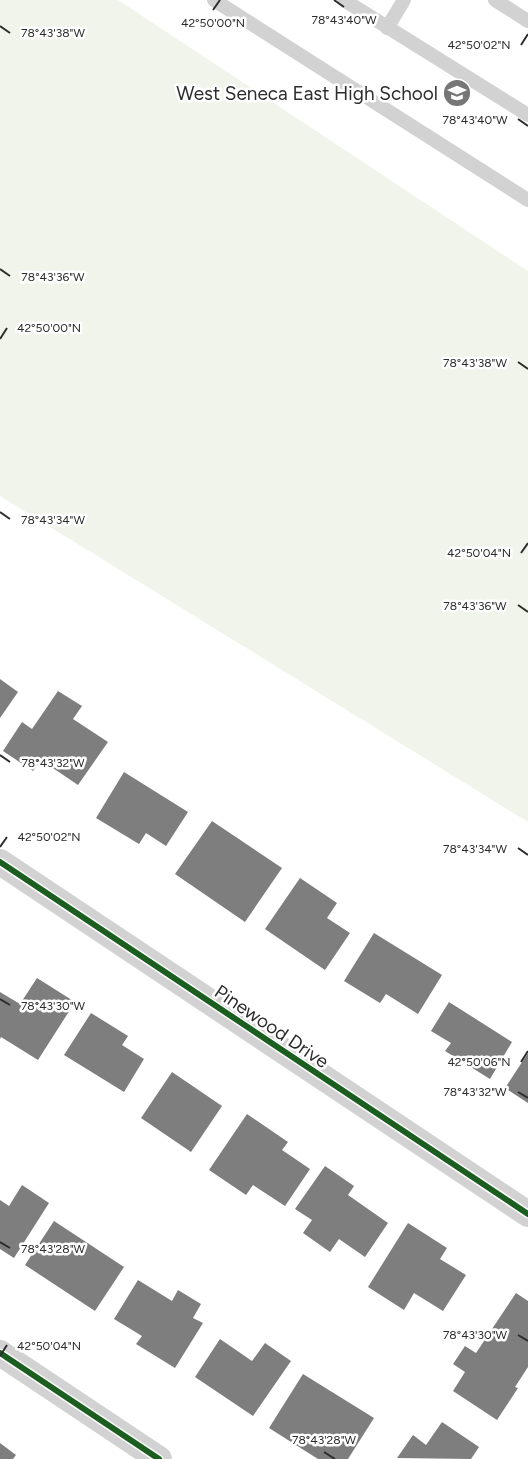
<svg xmlns="http://www.w3.org/2000/svg" width="528" height="1459" font-family="Figtree,sans-serif">
<style>
.green{fill:#f0f4ea}
.building{fill:#7e7e7e}
.lines{fill:none;stroke-linecap:round;stroke-linejoin:round}
.lane{stroke:#d2d2d2;stroke-width:14}
.street{stroke:#d2d2d2;stroke-width:26}
.cycleway-casing{stroke:#fff;stroke-width:9}
.cycleway{stroke:#1b5e20;stroke-width:6}
.ticks{fill:none;stroke:#2d2d2d;stroke-width:2}
.labels{text-anchor:middle;stroke-width:5;stroke-linejoin:round;paint-order:stroke}
.poi-label{font-size:19px;fill:#2d2d2d;stroke:#fff;text-anchor:end}
.street-label{font-size:19px;fill:#2d2d2d;stroke:#fff}
.ticks-label{font-size:12px;text-anchor:middle;fill:#2d2d2d;stroke:#fff;stroke-width:5;stroke-linejoin:round;paint-order:stroke}
</style>
<rect width="100%" height="100%" fill="#fff"/>
<path class="green" d="M0,0H118L528,271V822L0,496Z"/>
<g class="building">
<path d="M0,679L18,692L0,718Z"/>
<path d="M58,691L82,706L73,719L108,742L78,785L41,760L33,771L3,751L22,722L32,729Z"/>
<path d="M124,772L188,812L166,846L146,833L139,844L96,818Z"/>
<path d="M212,821L282,868L245,922L175,874Z"/>
<path d="M300,878L337,903L327,918L350,933L325,970L265,929Z"/>
<path d="M374,933L442,975L418,1014L386,994L380,1003L344,981Z"/>
<path d="M37,978L75,1002L38,1060L1,1037L0,1039V992L20,1004Z"/>
<path d="M449,1002L512,1042L490,1079L445,1051L451,1043L431,1031Z"/>
<path d="M91,1013L128,1036L122,1045L144,1059L124,1092L64,1055Z"/>
<path d="M528,1053V1103L505,1088Z"/>
<path d="M172,1072L222,1106L191,1152L141,1118Z"/>
<path d="M247,1114L288,1142L282,1150L310,1169L285,1206L253,1185L246,1195L209,1170Z"/>
<path d="M325,1166L354,1186L348,1195L388,1223L365,1257L339,1239L330,1252L303,1233L312,1220L295,1209Z"/>
<path d="M22,1185L49,1203L14,1258L0,1249V1200L9,1206Z"/>
<path d="M54,1221L124,1267L95,1311L25,1265Z"/>
<path d="M408,1223L447,1248L440,1259L466,1275L443,1311L414,1293L404,1310L368,1287Z"/>
<path d="M138,1280L172,1301L178,1290L201,1304L193,1318L203,1323L175,1368L136,1344L142,1336L114,1319Z"/>
<path d="M516,1293L528,1301V1367L515,1387L518,1388L497,1420L453,1391L465,1372L453,1364L465,1346L476,1353Z"/>
<path d="M220,1339L252,1361L265,1343L291,1361L253,1416L195,1377Z"/>
<path d="M303,1374L374,1418L348,1459H318L269,1428Z"/>
<path d="M442,1422L479,1447L471,1459L397,1458L413,1435L426,1445Z"/>
<path d="M0,1443L16,1455L13,1459H0Z"/>
</g>
<g class="lines">
<g class="lane">
<path d="M214,0L528,200"/>
<path d="M344,0L528,115"/>
<path d="M495,0L528,21"/>
<path d="M387,28L404,0"/>
</g>
<g class="street">
<path d="M0,862L528,1214"/>
<path d="M0,1353L159,1459"/>
</g>
<defs>
<g id="cycleway">
<path d="M0,862L528,1214"/>
<path d="M0,1353L159,1459"/>
</g>
</defs>
<use href="#cycleway" class="cycleway-casing"/>
<use href="#cycleway" class="cycleway"/>
</g>
<path class="ticks" d="M334,0L344,7M213,10L220,0M0,26L10,33M521,45L528,34M518,119L528,126M0,269L10,276M0,339L7,328M518,362L528,369M0,512L10,519M521,553L528,543M518,605L528,612M0,755L10,762M0,847L7,837M518,848L528,855M0,999L10,1005M521,1062L528,1051M518,1092L528,1098M0,1242L10,1248M518,1335L528,1341M0,1356L7,1345M324,1452L335,1459"/>
<defs>
<symbol id="school-disc" viewBox="-11 -11 22 22"><circle r="9.5" fill="#767676" stroke="#fff"/><path d="M0-5L7-2L0 1L-7-2ZM-4 1L0 2.5L4 1V4Q0 6-4 4Z" fill="#fff"/></symbol>
</defs>
<g fill-rule="evenodd">
<use href="#school-disc" x="441" y="77" width="32" height="32"/>
</g>
<g class="labels">
<g class="poi-label">
<text x="438" y="100">West Seneca East High School</text>
</g>
<g class="street-label">
<text transform="translate(272 1026) rotate(34)" y="7">Pinewood Drive</text>
</g>
</g>
<g class="ticks-label">
<text x="344" y="24">78°43'40"W</text>
<text x="213" y="27">42°50'00"N</text>
<text x="53" y="37">78°43'38"W</text>
<text x="479" y="49">42°50'02"N</text>
<text x="475" y="124">78°43'40"W</text>
<text x="53" y="281">78°43'36"W</text>
<text x="49" y="332">42°50'00"N</text>
<text x="475" y="367">78°43'38"W</text>
<text x="53" y="524">78°43'34"W</text>
<text x="479" y="557">42°50'04"N</text>
<text x="475" y="610">78°43'36"W</text>
<text x="53" y="767">78°43'32"W</text>
<text x="49" y="841">42°50'02"N</text>
<text x="475" y="853">78°43'34"W</text>
<text x="53" y="1010">78°43'30"W</text>
<text x="479" y="1066">42°50'06"N</text>
<text x="475" y="1096">78°43'32"W</text>
<text x="53" y="1253">78°43'28"W</text>
<text x="475" y="1339">78°43'30"W</text>
<text x="49" y="1350">42°50'04"N</text>
<text x="324" y="1444">78°43'28"W</text>
</g>
</svg>
